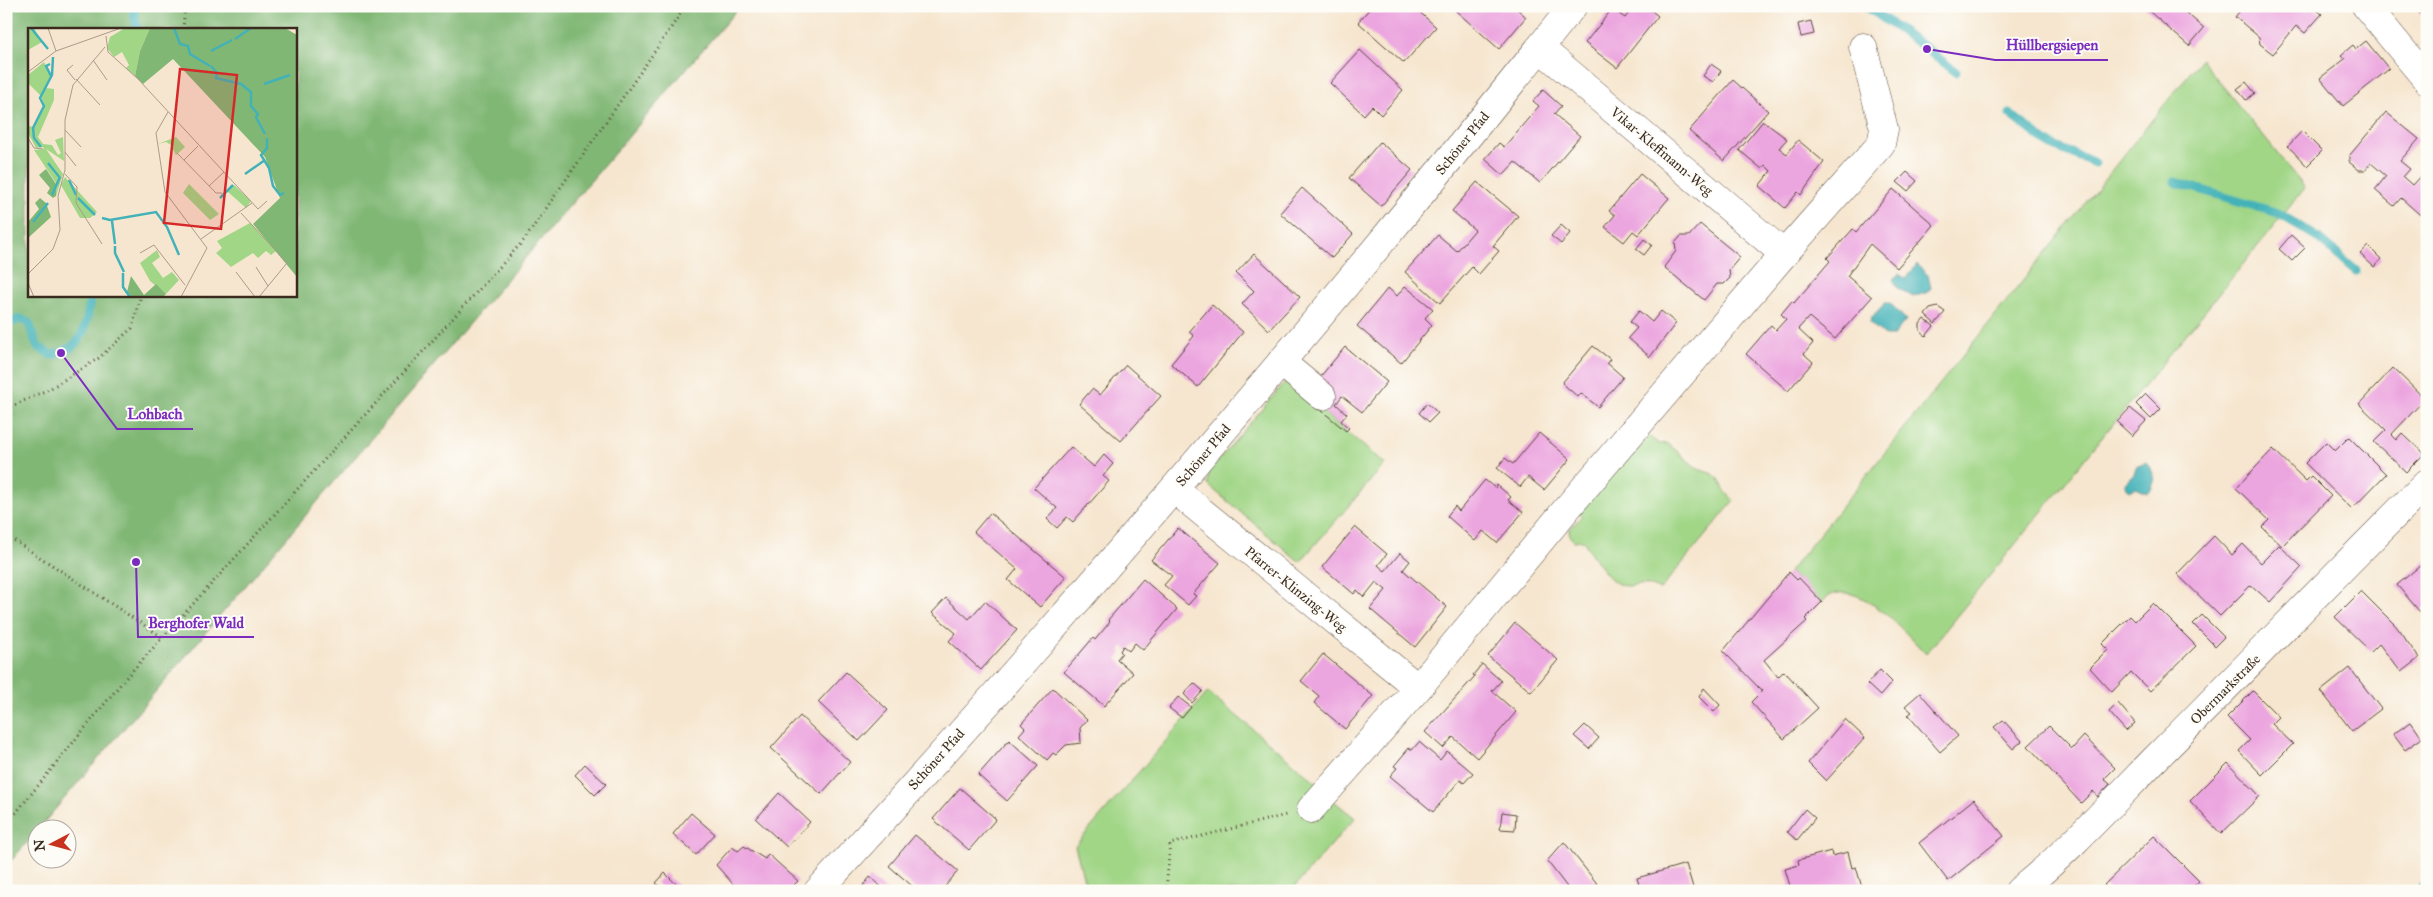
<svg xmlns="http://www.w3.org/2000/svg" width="2433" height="897" font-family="'IM FELL Great Primer',serif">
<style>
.green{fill:#a1d687;stroke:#6e8052}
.forest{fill:#80b774;stroke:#5e7049;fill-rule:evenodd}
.water{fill:#42b2b8;stroke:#3e6e6b}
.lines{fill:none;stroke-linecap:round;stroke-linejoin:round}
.stream{stroke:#42b2b8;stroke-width:9}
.building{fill:#eca6df}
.minor-casing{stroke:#574639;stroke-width:29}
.path{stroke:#574639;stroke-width:3;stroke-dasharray:1 4;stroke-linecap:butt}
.minor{stroke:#fff;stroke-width:28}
.labels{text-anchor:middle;stroke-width:4;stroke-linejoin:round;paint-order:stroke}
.street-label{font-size:14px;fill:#3b2a1e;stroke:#fdfcf7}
.inset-river{fill:none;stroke:#42b2b8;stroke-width:2.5}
.inset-road{fill:none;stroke:#ab9b88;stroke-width:1}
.view{fill:#d62828;fill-opacity:0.15;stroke:#d62828;stroke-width:2.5}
.inset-edge{fill:none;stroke:#3b2a1e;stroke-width:2.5}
.leader{fill:none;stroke:#7b2cbf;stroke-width:2}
.callout-dot{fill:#7b2cbf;stroke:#fdfcf7;stroke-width:2}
.callout-label{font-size:15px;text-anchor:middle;font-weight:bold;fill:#7b2cbf;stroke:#fdfcf7;stroke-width:4;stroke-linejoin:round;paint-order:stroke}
</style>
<rect width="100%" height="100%" fill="#fdfcf7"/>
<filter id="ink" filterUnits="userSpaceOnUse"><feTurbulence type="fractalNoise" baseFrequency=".02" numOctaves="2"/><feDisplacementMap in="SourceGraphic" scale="10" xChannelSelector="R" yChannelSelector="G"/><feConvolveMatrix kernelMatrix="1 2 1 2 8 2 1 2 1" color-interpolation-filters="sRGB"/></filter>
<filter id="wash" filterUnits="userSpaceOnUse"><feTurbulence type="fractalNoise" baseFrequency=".0096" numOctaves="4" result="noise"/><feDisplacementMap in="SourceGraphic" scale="20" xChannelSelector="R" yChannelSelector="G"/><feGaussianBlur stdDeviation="1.12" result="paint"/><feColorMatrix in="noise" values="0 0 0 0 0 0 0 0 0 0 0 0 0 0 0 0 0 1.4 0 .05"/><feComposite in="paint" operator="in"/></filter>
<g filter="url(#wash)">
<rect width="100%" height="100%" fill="#f6e6cf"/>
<g class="green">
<path d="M2201,59L2305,188L1926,654C1905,633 1853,569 1822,602L1799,579L1797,580L1789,572Z"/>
<path d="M1286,381L1385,464L1300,562L1208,485L1209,471Z"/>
<path d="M1642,431L1659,444L1667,443L1698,469L1713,474L1720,480L1724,490L1734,501L1660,590C1640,579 1637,589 1621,585C1607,581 1590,552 1583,540L1574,541L1570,537L1569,530L1582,516L1575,510Z"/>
<path d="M1208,692L1322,787L1319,789L1355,818L1291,891H1087L1075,846Z"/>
</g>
<path class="forest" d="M6,6H740L6,867ZM29,29H295V295H29Z"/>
<g class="water">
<path d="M1917,264L1928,275L1931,288L1928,292L1913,297L1898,288L1893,279L1899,274L1906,279Z"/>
<path d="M1885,303H1890L1906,320L1893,336H1885L1870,323L1871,318Z"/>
<path d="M2145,463L2150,466L2155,479L2151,490L2147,493L2136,488L2129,491L2125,483L2134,474L2136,467Z"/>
</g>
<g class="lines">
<g class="stream">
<path d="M133,6L137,29"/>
<path d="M1866,6L1927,49L1956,72"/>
<path d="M2010,114L2049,144L2095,163"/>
<path d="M2175,182L2278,213L2317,237L2356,271"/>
<path d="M6,324L20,319L29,323L37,346L51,355C86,349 86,324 91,295"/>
<path d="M2418,891L2427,884"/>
</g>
</g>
<g id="blocks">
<g class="building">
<path d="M1372,6H1413L1436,27L1404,63L1358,22Z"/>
<path d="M1460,6H1514L1526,17L1499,49L1456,11Z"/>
<path d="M1634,6H1646L1658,16L1617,68L1585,43L1612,9L1625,18Z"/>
<path d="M2143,6H2178L2204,28L2189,46Z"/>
<path d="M2244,6H2301L2307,11L2312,6L2322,14L2305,33L2296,26L2273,54L2260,44L2259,37L2235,17Z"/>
<path d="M2414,6H2427V22Z"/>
<path d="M1811,21L1814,34L1801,37L1798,24Z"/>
<path d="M2366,41L2389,69L2343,106L2320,78L2345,59L2341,55L2353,45L2356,49Z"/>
<path d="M1360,50L1403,90L1381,115L1372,106L1364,115L1330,83Z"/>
<path d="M1711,64L1721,71L1713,82L1703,76Z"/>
<path d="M1733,80L1768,111L1724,161L1689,131Z"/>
<path d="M2246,82L2255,93L2246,100L2237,89Z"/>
<path d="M1543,90L1561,106L1554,114L1580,136L1540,183L1515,162L1503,175L1485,159L1499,143L1504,147L1539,106L1533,101Z"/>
<path d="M2386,112L2419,139L2400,161L2410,169L2403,177L2412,185L2427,169V221L2401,198L2394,206L2375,190L2386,176L2371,163L2365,170H2359L2349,162V156Z"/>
<path d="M1763,121L1787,139L1779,148L1787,154L1798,140L1824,162L1801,195L1798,192L1785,208L1759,186L1771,171L1765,165L1762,169L1739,150Z"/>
<path d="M2302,131L2322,151L2307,166L2288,146Z"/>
<path d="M1380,142L1412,170L1381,206L1349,178Z"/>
<path d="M1907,172L1917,181L1908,191L1897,182Z"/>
<path d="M1640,174L1669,198L1638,235L1633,231L1624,242L1605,227L1615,215L1609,211Z"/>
<path d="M1477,182L1518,216L1493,246L1499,251L1479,274L1472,267L1440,303L1405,272L1438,235L1457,251L1475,230L1452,211Z"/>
<path d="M1302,188L1353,234L1332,258L1280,213Z"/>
<path d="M1893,189L1934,225L1897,268L1870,244L1847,276L1872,297L1835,339L1809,317L1798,329L1813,343L1804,354L1813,362L1788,391L1746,354L1771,325L1776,330L1786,319L1781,314L1792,301L1794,303L1830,261L1827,258L1853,229L1856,232Z"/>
<path d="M1700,224L1740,257L1729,270L1730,278L1724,284H1717L1704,300L1664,267L1676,251L1675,243L1681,236H1689Z"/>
<path d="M1561,225L1570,233L1561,244L1551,236Z"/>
<path d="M2291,235L2305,248L2292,261L2279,249Z"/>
<path d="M1644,239L1652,245L1644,255L1636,249Z"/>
<path d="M2368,246L2381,259L2374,267L2360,254Z"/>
<path d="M1254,254L1300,297L1269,330L1242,304L1254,291L1236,273Z"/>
<path d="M1405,286L1433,309L1425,318L1432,325L1401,363L1357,326L1388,288L1397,296Z"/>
<path d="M1212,305L1243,332L1198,387L1171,364L1194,336L1189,332Z"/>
<path d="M1938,307L1945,312L1935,324L1925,315L1930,309Z"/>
<path d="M1639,311L1652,322L1661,311L1676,323L1650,357L1628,338L1637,328L1630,322Z"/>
<path d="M1924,319L1934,326L1926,336L1920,331V324Z"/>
<path d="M1593,346L1610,359L1607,363L1623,377L1598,407L1581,393L1578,397L1562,383Z"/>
<path d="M1345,347L1387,382L1362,412L1342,396L1336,404L1347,414L1341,421L1349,428L1346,431L1315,405L1320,377Z"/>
<path d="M1126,365L1161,396L1121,441L1079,404L1092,389L1100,395Z"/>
<path d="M2393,368L2425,399L2391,435L2396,440L2402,433L2424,454L2406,472L2374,442L2386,430L2359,404Z"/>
<path d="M2146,394L2161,409L2151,419L2136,404Z"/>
<path d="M1427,403L1438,413L1429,422L1419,413Z"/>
<path d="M2130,408L2146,421L2132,436L2117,422Z"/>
<path d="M1539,433L1570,459L1544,490L1528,477L1520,487L1497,468L1505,458L1513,464Z"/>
<path d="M2349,437L2386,474L2352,509L2305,463L2326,442L2335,451Z"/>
<path d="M1071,447L1094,467L1104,455L1113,464L1103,476L1109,481L1073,522L1067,517L1057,528L1047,519L1057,508L1034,488Z"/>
<path d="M2273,449L2306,481L2311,476L2331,496L2282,546L2262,527L2269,520L2236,488Z"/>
<path d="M1485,480L1495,488L1497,485L1511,497L1508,500L1523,512L1497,543L1483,531L1475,541L1447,516L1455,506L1459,511Z"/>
<path d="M990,513L1066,577L1040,607L1008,580L1017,569L974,532Z"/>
<path d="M1355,527L1387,554L1378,565L1385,571L1400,553L1410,561L1403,570L1447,607L1415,647L1370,609L1386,590L1376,582L1364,597L1357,590L1354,594L1322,567Z"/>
<path d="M1178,528L1220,563L1193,594L1196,596L1188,605L1164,585L1172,576L1151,560Z"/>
<path d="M2214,536L2232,555L2243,544L2261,563L2279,545L2302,567L2270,602L2251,585L2220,616L2177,574Z"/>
<path d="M2427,560V606L2420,612L2397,585Z"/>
<path d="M1789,572L1797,580L1799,578L1822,602L1805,619L1807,621L1764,660L1778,677L1784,671L1818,708L1784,739L1751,702L1762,691L1723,651Z"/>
<path d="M1143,579L1177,609L1143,650L1135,643L1129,651L1123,646L1120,651L1122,653L1117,659L1133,673L1104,706L1064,672L1093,638L1095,640L1110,622L1108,620Z"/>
<path d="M2361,591L2396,626L2419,658L2401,672L2379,644L2371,652L2335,617Z"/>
<path d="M946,598L969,619L985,601L1017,630L981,670L949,641L956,633L932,613Z"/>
<path d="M2153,603L2196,646L2150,691L2131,672L2112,692L2090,668L2108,650L2102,644L2130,616L2135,621Z"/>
<path d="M2202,615L2224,637L2215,646L2193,624Z"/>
<path d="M1515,623L1558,660L1531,692L1488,656Z"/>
<path d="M1323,654L1373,696L1345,729L1314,703L1319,696L1301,681Z"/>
<path d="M1482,664L1501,681L1492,691L1516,712L1477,758L1453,737L1443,748L1425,732L1475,676L1473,675Z"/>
<path d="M2350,668L2381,709L2352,731L2321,691Z"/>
<path d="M1880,670L1892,682L1880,696L1867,684Z"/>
<path d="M846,672L888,710L859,741L818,702Z"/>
<path d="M1194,683L1203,691L1192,703L1184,694Z"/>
<path d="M1053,688L1087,720L1080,728L1081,743L1066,745L1056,755L1053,753L1047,760L1019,735L1025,728L1021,724Z"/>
<path d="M1704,688L1720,705L1714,712L1699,697Z"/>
<path d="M2253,691L2279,717L2272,724L2293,744L2262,775L2239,751L2250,740L2227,717Z"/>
<path d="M1920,693L1958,736L1940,752L1908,715L1912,712L1905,706Z"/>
<path d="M1178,697L1191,707L1182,718L1169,708Z"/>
<path d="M2118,703L2135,723L2126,731L2109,712Z"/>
<path d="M800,716L850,762L821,794L771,748Z"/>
<path d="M1845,719L1865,738L1826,781L1808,763Z"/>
<path d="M2003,720L2022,741L2013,749L1994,727Z"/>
<path d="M2411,722L2422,738L2405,750L2393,734Z"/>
<path d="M1585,725L1599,738L1589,749L1574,736Z"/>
<path d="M2049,726L2072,749L2084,736L2115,768L2104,779L2110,784L2098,797L2093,791L2081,803L2028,746Z"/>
<path d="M1009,740L1038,766L1007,801L978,775Z"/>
<path d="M1419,742L1440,760L1447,751L1473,773L1464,783L1460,780L1433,812L1390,776L1397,768L1394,766L1409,748L1412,750Z"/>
<path d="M2228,763L2260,796L2221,834L2190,801Z"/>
<path d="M585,764L606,784L595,795L575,775Z"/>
<path d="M960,788L996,819L969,850L933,819Z"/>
<path d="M779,793L810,822L787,847L756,819Z"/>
<path d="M1974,799L2004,836L1948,881L1919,843Z"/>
<path d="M1805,809L1815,818L1797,840L1787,832Z"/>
<path d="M1502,812L1516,814L1515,830L1500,829Z"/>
<path d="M691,813L715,834L696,855L673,834Z"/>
<path d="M915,835L958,871L941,891H918L889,866Z"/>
<path d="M2154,836L2199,881L2189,891H2110L2104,885Z"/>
<path d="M1564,842L1603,891H1570L1547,861Z"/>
<path d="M744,846L765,859L768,854L798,881L788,891H739L716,865L732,847L738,851Z"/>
<path d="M1831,851L1832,856L1848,852L1852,868L1856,867L1863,891H1787L1786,887L1790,886L1785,869L1799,865L1798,860Z"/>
<path d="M1686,864L1694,891H1641L1637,878Z"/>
<path d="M665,873L679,887L676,891L658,890L661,887L656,883Z"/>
<path d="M870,877L886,891H859Z"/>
</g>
</g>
</g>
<g filter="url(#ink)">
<use href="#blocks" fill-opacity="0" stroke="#574639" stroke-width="1"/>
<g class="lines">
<defs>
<g id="minor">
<path d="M2366,6L2427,80"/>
<path d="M1540,48L1784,254"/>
<path d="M1281,362L1322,396"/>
<path d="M1174,489L1418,688"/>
<path d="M1311,809L1418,688L1569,506L1784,254L1881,144L1884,129L1863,47"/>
<path d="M818,891C889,813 960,735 1029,656C1215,443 1397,227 1573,6"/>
<path d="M2019,891C2068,852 2111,804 2155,759C2246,668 2335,574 2427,483"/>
</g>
</defs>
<use href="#minor" class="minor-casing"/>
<g class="path">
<path d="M183,29L185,6"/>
<path d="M6,409L51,388L99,358L132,328L141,295"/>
<path d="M6,535L162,637"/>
<path d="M6,825L124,680L525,239L686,6"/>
<path d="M1166,891L1170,844L1286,815"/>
</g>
<use href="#minor" class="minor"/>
</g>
</g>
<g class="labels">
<g class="street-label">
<text transform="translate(1462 143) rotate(-51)" y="5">Schöner Pfad</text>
<text transform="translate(1662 151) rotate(40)" y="5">Vikar-Kleffmann-Weg</text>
<text transform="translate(1203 455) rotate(-50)" y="5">Schöner Pfad</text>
<text transform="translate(1296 589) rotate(39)" y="5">Pfarrer-Klinzing-Weg</text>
<text transform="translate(2225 689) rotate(-45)" y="5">Obermarkstraße</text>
<text transform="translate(936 759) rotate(-48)" y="5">Schöner Pfad</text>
</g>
</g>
<g transform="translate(28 28)">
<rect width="269" height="269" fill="#f6e6cf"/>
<path d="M0,0H6L14,14L0,22ZM97,0H122L112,23L107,48L98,40L101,37L94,24L86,29L79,20L82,9ZM16,34L23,48L18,60L26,61V72L10,109L15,116L24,117L30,127L33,125L27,112L35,109L36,133L18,121L35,146L28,168V155L6,122L16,121L15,119L8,120L0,105V98L6,99L17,78L13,68L0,55V47ZM148,109L157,119L148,127L143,117L138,114L130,116ZM37,149L69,184L62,190H52L33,157ZM161,156L191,186L182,192L155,165ZM206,157L223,173L218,180L199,163ZM222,195L248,223L243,227L238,223L230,230L225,225L203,239L188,225L194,220L189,213ZM129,222L132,229L124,235L135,250L144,244L151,252L138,266L122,253L112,235Z" fill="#a1d687"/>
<path d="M122,0H257L269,7V249L225,196L252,170L237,129L145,31L115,56L107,48L112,23ZM18,141L28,156V168L25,170L19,165L22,160L11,147ZM12,170L18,175L23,189L0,210V194L11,181L7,175ZM103,248L116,267L128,256L138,266L135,269H104L99,264Z" fill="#80b774"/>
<path class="inset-river" d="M3,0L20,21M146,0L152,16L160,18L162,26L182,38M207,11L223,0M183,23L204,12M22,36L18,38L23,48M183,38L189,45L188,50L213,56L223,64V78L230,86L228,89L237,106M236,56L262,47M239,110V120L233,127L241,140L245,158L252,167L256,165M13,119L6,110L5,100L16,78L12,70L24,47L25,29M20,135L32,150M217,146L237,132M41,152L48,167M24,167L32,149M50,170L67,187M192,170L205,157M74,190L82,192L128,184L139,199L151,227M84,193L87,216M5,194L20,175M87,218V225L96,244M95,245V259L102,269"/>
<path class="inset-road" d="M20,0L28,23M78,8L80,24L110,51L230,181L239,173M65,32L79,52M45,37L39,42L47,52M0,44L28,23L93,0M48,51L72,77M140,84L128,105L137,164L179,220L153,269M37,102L53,119M0,110L6,120L15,121M37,124L48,138M149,125L188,165H194M156,132L170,118M37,146L49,159L48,175L74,216M181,158L196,144M213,185L259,235L231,269M173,211L224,175M112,225L126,217L157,257M228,239L240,258M208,244L227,269M0,246L25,221L32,202L30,168L37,142V92L45,57L77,19M0,255L6,269"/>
<path class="view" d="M152,41L209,47L193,201L136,195Z"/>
<rect width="269" height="269" class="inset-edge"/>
</g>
<path class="leader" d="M1927 49L1995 60H2108M61 353L117 429H193M136 562L138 637H254"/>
<g class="callout-dot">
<circle cx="1927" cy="49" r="5"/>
<circle cx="61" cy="353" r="5"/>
<circle cx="136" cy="562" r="5"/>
</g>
<g class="callout-label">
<text x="2052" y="50">Hüllbergsiepen</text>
<text x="155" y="419">Lohbach</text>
<text x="196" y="628">Berghofer Wald</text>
</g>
<rect width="2433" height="897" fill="none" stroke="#fdfcf7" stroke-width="25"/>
<g transform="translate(52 844) rotate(264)"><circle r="24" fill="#fdfcf7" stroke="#afa8a0"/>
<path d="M0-4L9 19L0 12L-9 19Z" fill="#c8321e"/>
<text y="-8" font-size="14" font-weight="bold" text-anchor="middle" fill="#3b2a1e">N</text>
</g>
</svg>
